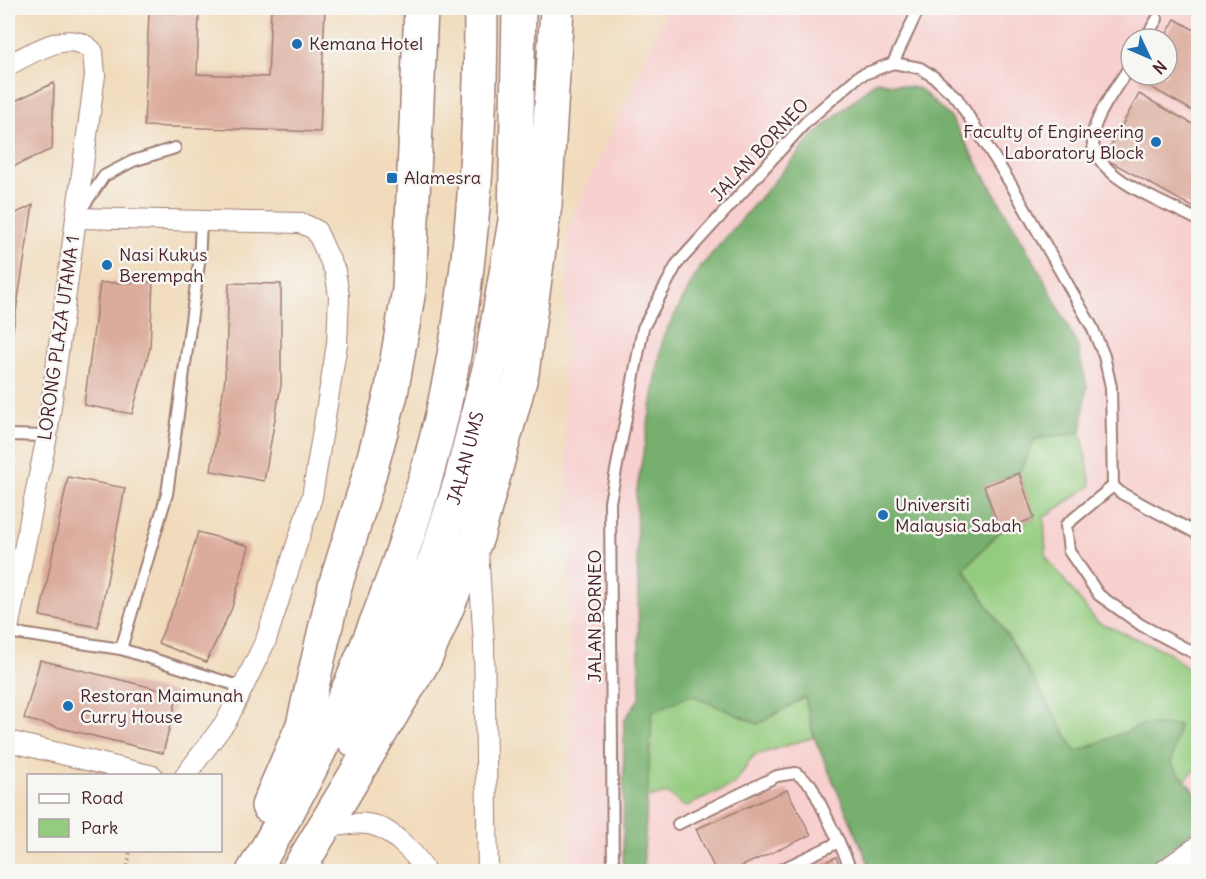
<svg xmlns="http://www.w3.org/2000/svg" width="1206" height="879" font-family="Delius,sans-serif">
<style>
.built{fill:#f7d0cf;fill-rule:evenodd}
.green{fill:#94cc7f;stroke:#6f7655;stroke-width:1.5}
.forest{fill:#77b06e;stroke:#60684c;stroke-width:1.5}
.building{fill:#dbac9c}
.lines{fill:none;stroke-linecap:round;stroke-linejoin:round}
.service-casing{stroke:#9e7d74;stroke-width:14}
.minor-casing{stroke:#9e7d74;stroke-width:22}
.trunk-casing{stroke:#9e7d74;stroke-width:36}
.path{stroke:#9e7d74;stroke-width:4;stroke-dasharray:1.5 4.5;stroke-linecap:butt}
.service{stroke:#fff;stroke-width:10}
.minor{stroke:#fff;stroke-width:20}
.trunk{stroke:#fff;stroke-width:33}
.poi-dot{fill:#1f6fb2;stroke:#f6f6f2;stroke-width:2}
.labels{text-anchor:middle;stroke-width:5;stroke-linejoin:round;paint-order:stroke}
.poi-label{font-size:18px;fill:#4a1f2b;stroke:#f6f6f2;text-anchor:start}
.street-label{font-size:18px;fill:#4a1f2b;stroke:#f6f6f2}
</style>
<rect width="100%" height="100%" fill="#f6f6f2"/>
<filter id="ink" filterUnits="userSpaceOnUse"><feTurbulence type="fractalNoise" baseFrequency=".0167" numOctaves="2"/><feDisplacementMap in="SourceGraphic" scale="12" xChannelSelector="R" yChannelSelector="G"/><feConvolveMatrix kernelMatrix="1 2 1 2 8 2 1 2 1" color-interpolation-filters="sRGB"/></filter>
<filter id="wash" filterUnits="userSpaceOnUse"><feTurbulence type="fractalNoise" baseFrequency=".008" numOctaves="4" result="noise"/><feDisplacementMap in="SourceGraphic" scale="24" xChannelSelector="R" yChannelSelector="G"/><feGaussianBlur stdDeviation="1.35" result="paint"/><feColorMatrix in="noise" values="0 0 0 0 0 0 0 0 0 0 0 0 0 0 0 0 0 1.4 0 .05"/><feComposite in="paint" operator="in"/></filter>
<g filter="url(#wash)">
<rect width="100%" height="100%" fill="#f1dbbc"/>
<path class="built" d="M666,8H1198V871H570V665L564,365L568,227L663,19ZM1131,39H1167V75H1131Z"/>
<g class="green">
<path d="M1081,432L1091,486L1044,517L1046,557L1097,622L1168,652L1198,677V767L1185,780L1171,764L1178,726L1142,725L1076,752L1015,648L964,569L1000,531L1034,518L1019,473L1034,439Z"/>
<path d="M691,695L758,724L805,697L814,737L753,756L735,784L685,807L667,793L647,798L652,711Z"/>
</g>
<path class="forest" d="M876,81L920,89L951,118L1042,275L1077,345L1087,386L1081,432L1035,439L1019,473L984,486L1000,531L964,569L1015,648L1076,752L1142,725H1179L1171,764L1198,795V827L1143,871H872L814,737L805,697L758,724L691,695L652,712L643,871L623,872L624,721L640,697L636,495L663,337L699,269L812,137Z"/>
<g id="blocks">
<g class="building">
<path d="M271,8H325L320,132L144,126L149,12L199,14L197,74L268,77Z"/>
<path d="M1175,19L1198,32V114L1140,81L1143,75H1167V39H1164Z"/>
<path d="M54,83L52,149L8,169V104Z"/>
<path d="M1139,94L1198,127V210L1104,158Z"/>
<path d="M33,205L9,355H8V217Z"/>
<path d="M153,282L150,348L132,414L84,405L100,283Z"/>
<path d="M229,283L281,284V385L264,481L211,471L225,378Z"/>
<path d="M1019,473L1034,518L1000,531L984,486Z"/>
<path d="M68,477L125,488L98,627L40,616Z"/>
<path d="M198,532L249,546L232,608L206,662L158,643L181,590Z"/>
<path d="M40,660L178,694L163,753L24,719Z"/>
<path d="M787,790L811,835L729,872H716L696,829Z"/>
<path d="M836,857L842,872H804Z"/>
</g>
</g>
</g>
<g filter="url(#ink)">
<use href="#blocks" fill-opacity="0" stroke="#9e7d74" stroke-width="1.5"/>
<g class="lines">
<defs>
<g id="service">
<path d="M1145,39L1157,19"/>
<path d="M893,63L919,8"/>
<path d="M1131,64C1119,84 1101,107 1094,129C1080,175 1168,203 1198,220"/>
<path d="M81,210L104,176L133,161L175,148"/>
<path d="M8,435L47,436"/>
<path d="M1113,486L1066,525L1069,551L1099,595L1141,625L1198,655"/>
<path d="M8,632L121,649L242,687"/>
<path d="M121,649L167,494L199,263L201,221"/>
<path d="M678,824L777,776L796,773L811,785L839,842"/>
<path d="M613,872L610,502L643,328L677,264L806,122L859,76L893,63L920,68L934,77L957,98L1012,186L1092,327L1104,356L1111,387L1113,486L1121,493L1198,534"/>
<path d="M776,872L839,842L852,872"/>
</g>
<g id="minor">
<path d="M8,65C31,54 71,26 93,52L95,75L47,436L8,629"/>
<path d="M76,218L301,223L316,230L335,271L339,296L337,344L312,497L266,640L227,720L185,776"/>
<path d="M478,549L484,645L488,872"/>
<path d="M8,741L153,776"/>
<path d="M322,829C339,826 356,821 373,825C390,829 419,856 425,872"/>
<path d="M1162,872L1198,846"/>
</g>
<g id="trunk">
<path id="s1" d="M354,740L435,560L461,480L491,361L515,221L519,8"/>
<path d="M268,806L303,725L335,586L367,483L391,394L409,290L421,8"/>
<path d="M253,872C337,733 405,572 442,415C472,282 481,143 481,8"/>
<path d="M297,872L426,657L477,537L522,373L545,205L557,8"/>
</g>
</defs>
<use href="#service" class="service-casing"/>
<use href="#minor" class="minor-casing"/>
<use href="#trunk" class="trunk-casing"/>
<path class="path" d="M127,872L130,850"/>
<use href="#service" class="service"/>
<use href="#minor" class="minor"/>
<use href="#trunk" class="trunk"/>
</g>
</g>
<g class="poi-dot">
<circle cx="297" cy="44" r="6"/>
<circle cx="1156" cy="142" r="6"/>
<rect x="386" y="172" width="12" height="12" rx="3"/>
<circle cx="107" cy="265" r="6"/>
<circle cx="883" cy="515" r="6"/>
<circle cx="68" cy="706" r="6"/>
</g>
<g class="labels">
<g class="poi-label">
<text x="309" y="50">Kemana Hotel</text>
<text x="1144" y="138" text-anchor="end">Faculty of Engineering<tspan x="1144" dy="21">Laboratory Block</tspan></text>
<text x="404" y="184">Alamesra</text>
<text x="119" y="261">Nasi Kukus<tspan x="119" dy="21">Berempah</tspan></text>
<text x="895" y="511">Universiti<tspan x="895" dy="21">Malaysia Sabah</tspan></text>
<text x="80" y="702">Restoran Maimunah<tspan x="80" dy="21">Curry House</tspan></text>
</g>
<g class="street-label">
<text transform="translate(760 150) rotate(-47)" y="6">JALAN BORNEO</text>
<text transform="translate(59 338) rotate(-82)" y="6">LORONG PLAZA UTAMA 1</text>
<text dy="6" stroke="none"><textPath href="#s1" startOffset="304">JALAN UMS</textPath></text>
<text transform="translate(595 616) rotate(-90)" y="6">JALAN BORNEO</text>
</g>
</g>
<rect width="1206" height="879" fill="none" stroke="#f6f6f2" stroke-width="30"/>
<rect x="27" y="774" width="195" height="78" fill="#f6f6f2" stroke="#b1a0a2" stroke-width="1.5"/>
<rect x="39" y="794" width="30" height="9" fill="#ffffff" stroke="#b1a0a2" stroke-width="1.5"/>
<text x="81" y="804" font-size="18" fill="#4a1f2b">Road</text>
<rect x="39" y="819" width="30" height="18" fill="#94cc7f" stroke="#b1a0a2" stroke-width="1.5"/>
<text x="81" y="834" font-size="18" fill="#4a1f2b">Park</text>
<g transform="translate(1149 57) rotate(134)"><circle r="28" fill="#f6f6f2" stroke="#b1a0a2" stroke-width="1.5"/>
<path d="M0-4.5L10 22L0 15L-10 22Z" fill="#1f6fb2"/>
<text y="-9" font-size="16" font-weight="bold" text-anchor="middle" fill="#4a1f2b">N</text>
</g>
</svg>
